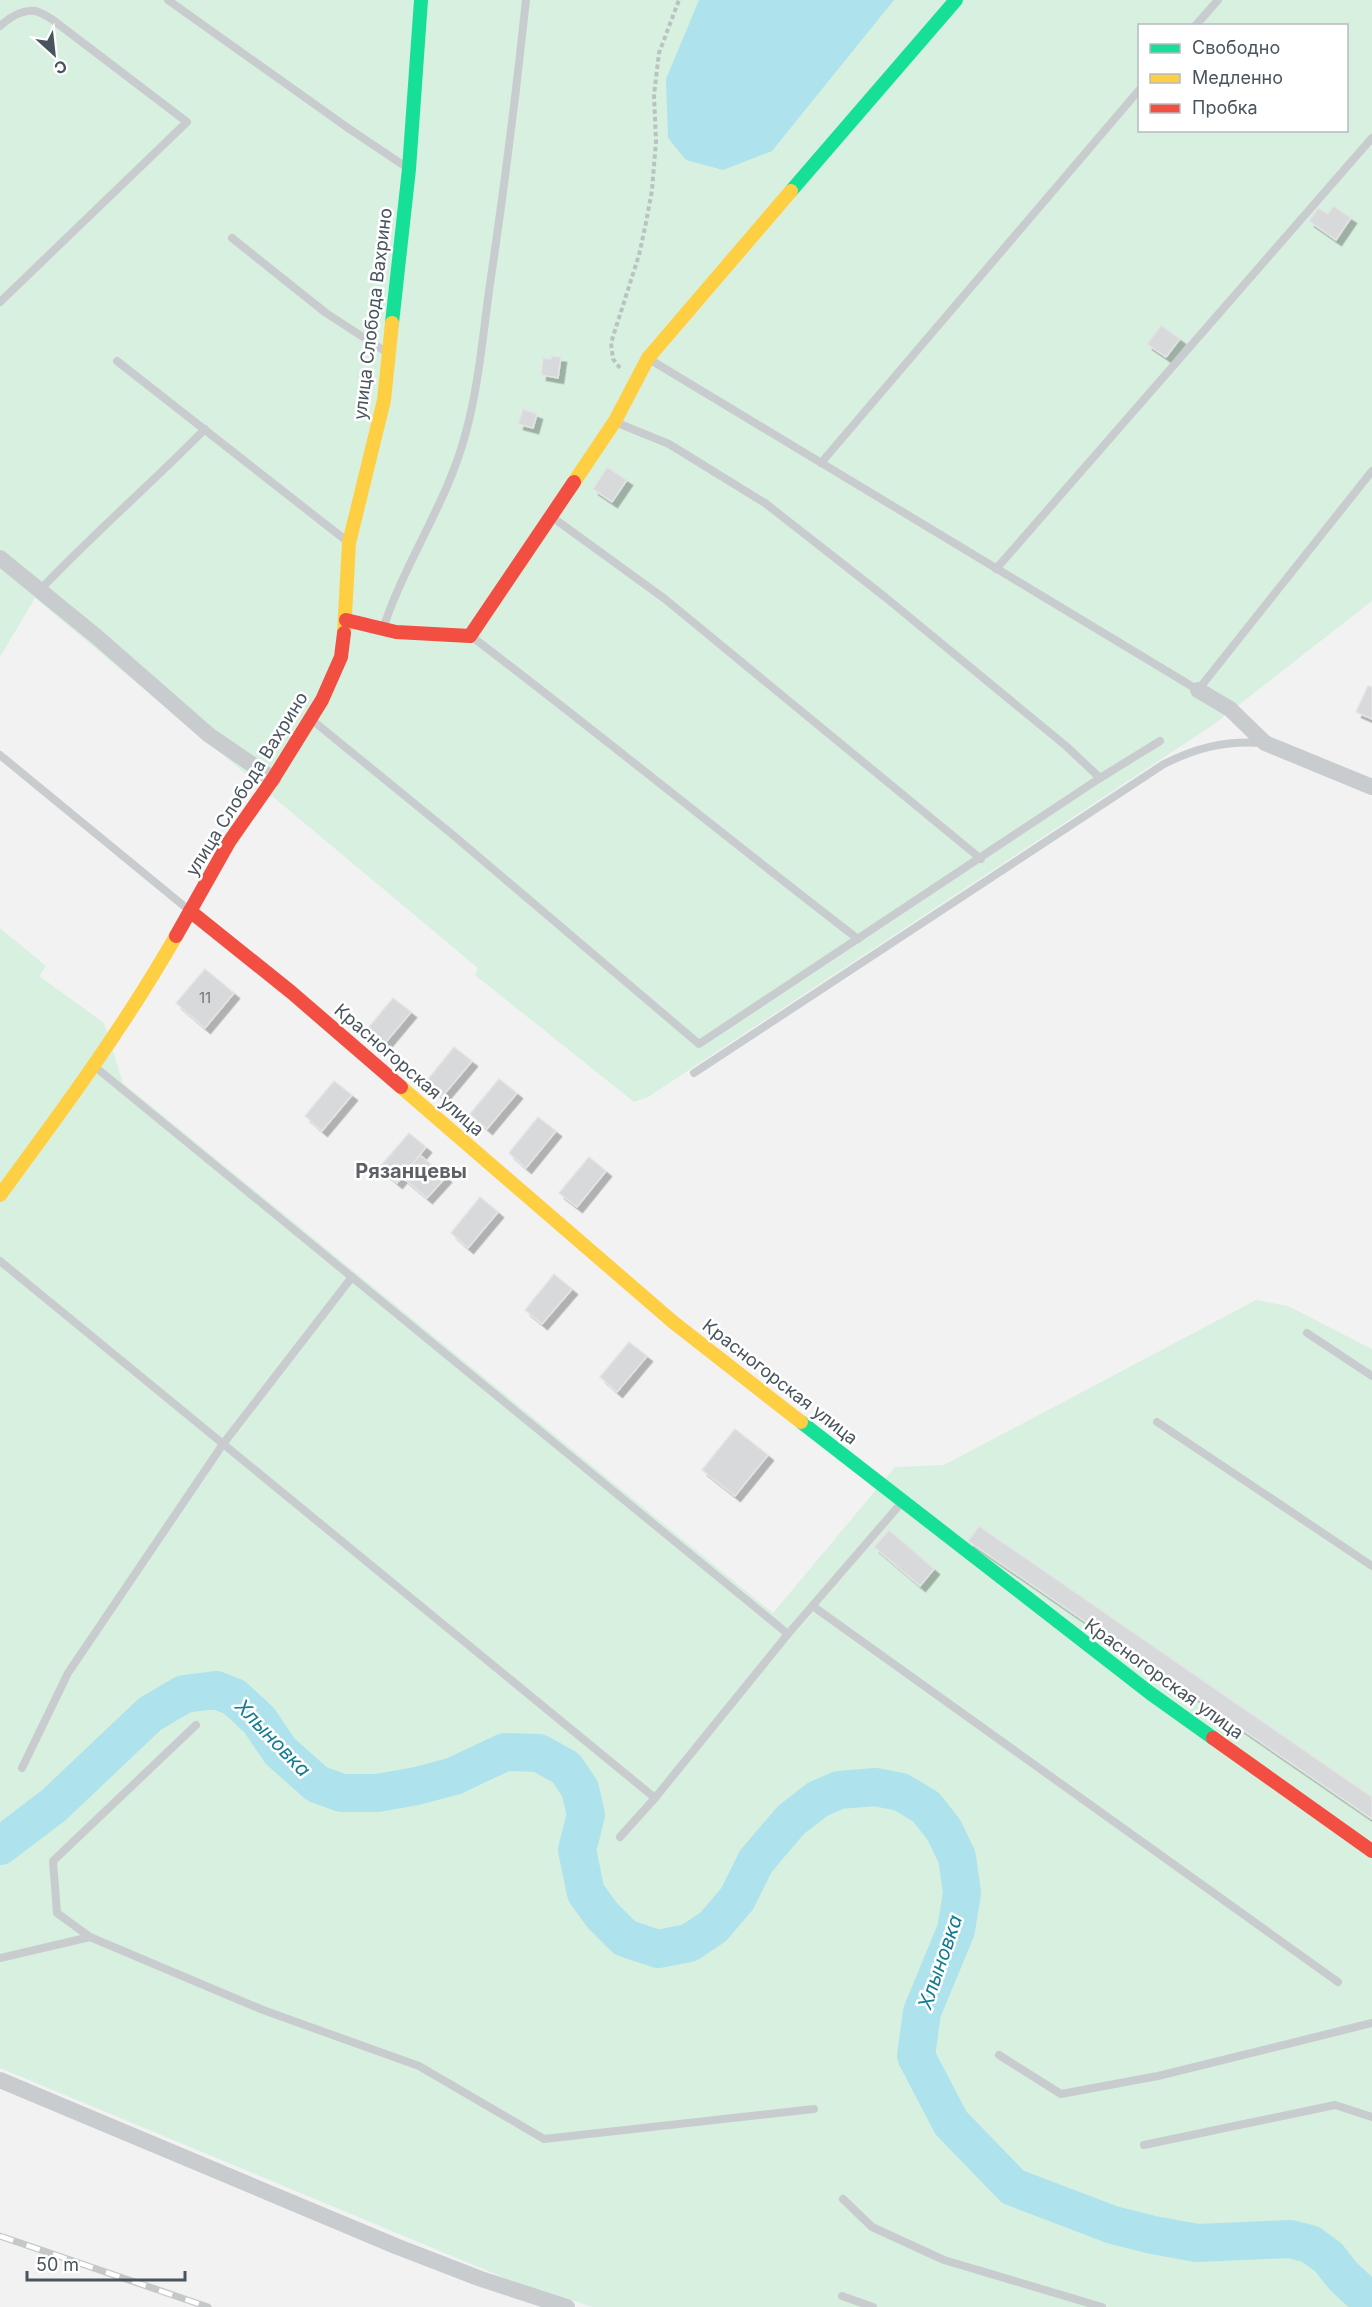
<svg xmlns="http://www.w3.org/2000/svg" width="1372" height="2307" font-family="Inter,sans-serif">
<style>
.green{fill:#d8f0e0;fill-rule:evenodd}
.water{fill:#aee2ec}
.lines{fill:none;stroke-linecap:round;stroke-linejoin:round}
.river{stroke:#aee2ec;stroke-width:38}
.building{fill:#d8d9da;stroke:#e3e4e5;stroke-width:1.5;filter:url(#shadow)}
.path{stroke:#b9c4c0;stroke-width:4;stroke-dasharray:4.5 3;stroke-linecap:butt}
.lane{stroke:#c9ccce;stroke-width:8}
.street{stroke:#c9ccce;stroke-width:16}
.fast{stroke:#16e098;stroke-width:14}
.slow{stroke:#ffcf43;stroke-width:14}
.jam{stroke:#f24e42;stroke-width:14}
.rail-casing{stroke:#c5c8c9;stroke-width:7}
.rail{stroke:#fff;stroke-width:4.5;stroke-dasharray:14;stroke-linecap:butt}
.labels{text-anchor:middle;stroke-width:5;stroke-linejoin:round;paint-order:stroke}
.number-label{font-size:15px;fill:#6e787e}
.street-label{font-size:18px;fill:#49555e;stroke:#fff}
.neighbourhood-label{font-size:20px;font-weight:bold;fill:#5e6266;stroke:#fff}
.water-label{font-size:20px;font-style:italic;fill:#127d92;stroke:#fff}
</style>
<defs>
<filter id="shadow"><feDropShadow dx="5.5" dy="5.5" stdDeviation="0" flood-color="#0004"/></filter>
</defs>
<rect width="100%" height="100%" fill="#f2f2f2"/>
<g class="green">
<path d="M0,0H1372V601L1213,725L648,1097L634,1102L475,975L478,968L35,598L0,657ZM1140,26H1346V130H1140Z"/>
<path d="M0,928L46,966L39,976L104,1023L123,1083L773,1613L895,1467L944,1465L1256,1300L1288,1306L1372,1349V2307H593L512,2281L0,2068Z"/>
</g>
<path class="water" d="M699,0H894L772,151L723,170L686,160L668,138L666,79Z"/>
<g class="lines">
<path class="river" d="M0,1846L54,1805L150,1714L184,1694L216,1690L234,1697L259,1720L280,1751L317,1784L342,1793H377L417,1786L454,1776L505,1752L539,1753L566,1768L580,1789L586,1815L577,1850L586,1893L602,1915L625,1938L658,1949L689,1943L713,1927L737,1899L756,1861L791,1820L818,1799L839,1790L875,1787L901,1792L926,1807L944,1830L957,1857L962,1893L956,1930L922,2012L916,2056L951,2123L1013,2187L1113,2225L1153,2235L1197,2243L1290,2239L1310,2244L1328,2257L1343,2276L1372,2303"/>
</g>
<g class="building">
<path d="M1333,206L1351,218L1336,240L1309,221L1318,208L1328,214Z"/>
<path d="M1161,325L1180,339L1166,357L1147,344Z"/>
<path d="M552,356L561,357L558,378L541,375L543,358L551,359Z"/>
<path d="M523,409L537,414L533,428L518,424Z"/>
<path d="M607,467L627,480L612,502L593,489Z"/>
<path d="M1368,686L1372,687V719L1356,712Z"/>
<path d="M205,969L234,993L205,1028L176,1003Z"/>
<path d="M393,998L411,1012L381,1048L364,1033Z"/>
<path d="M454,1047L472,1061L442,1097L425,1083Z"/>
<path d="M499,1079L517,1093L487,1129L470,1114Z"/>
<path d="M334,1081L352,1095L322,1131L305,1116Z"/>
<path d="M538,1117L556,1131L526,1168L509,1153Z"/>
<path d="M409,1133L426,1147L397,1183L379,1168Z"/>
<path d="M420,1155L446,1177L427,1198L402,1177Z"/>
<path d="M589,1157L606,1171L577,1207L559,1193Z"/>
<path d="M480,1197L498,1212L468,1248L451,1233Z"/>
<path d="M554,1274L572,1289L542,1324L525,1310Z"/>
<path d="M629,1342L647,1356L617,1392L600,1377Z"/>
<path d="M735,1429L768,1455L735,1496L702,1470Z"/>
<path d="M979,1526L1372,1797V1819L968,1541Z"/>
<path d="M889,1530L934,1569L920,1586L874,1547Z"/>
</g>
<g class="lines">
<path class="path" d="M620,368L613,359L611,343L639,255L646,223L652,190L656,141L654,95L659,53L679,0"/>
<g class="lane">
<path d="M168,0L348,128L406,167"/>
<path d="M0,26C9,18 22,9 35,11C41,12 48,17 53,20L187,122L0,302"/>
<path d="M1195,26L1218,0"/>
<path d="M232,238L326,313L386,352"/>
<path d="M649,359L1198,690L1372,471"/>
<path d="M117,361L348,542"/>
<path d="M615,422L669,444L765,503L885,597L1066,746L1100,778"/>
<path d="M821,463L1140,89"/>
<path d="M552,517L665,599L981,859"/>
<path d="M996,569L1372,138"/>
<path d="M40,590C93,534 151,484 205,429"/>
<path d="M383,629C405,561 448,502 466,432C479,384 483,333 490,284C504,190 516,95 526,0"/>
<path d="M471,636C601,735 728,839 858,939"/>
<path d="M312,720L453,835L699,1044L1100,778L1160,741"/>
<path d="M0,755L190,911"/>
<path d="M94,1066L788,1634"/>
<path d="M694,1073L1164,764C1196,748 1226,740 1262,743"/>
<path d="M0,1261L655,1798"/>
<path d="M1307,1333L1372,1376"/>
<path d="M1157,1422L1372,1566"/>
<path d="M814,1607L1338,1982"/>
<path d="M22,1768L68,1673L223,1444L352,1277"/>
<path d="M620,1837L655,1798L788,1634L903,1501"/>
<path d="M90,1937L57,1913L53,1861L196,1725"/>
<path d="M0,1958L90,1937L263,2010L419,2066L544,2139L814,2109"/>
<path d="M999,2055L1061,2094L1158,2076L1372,2023"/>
<path d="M1144,2145L1335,2105L1372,2117"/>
<path d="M843,2199L872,2227L944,2260L1102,2307"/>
<path d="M842,2296L873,2307"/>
</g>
<g class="street">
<path d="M0,558L97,637L209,735L273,779"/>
<path d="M1198,690L1230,709L1265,743L1372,787"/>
<path d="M0,2080L398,2247L481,2279L567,2307"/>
</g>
<g class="fast">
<path d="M791,191L956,0"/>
<path d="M392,323L409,169L421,0"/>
<path d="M801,1422L1150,1693L1213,1738"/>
</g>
<g class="slow">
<path d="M574,482L615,421L648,358L791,191"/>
<path d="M344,633L349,543L384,400L392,323"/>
<path d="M401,1087L673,1322L801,1422"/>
<path d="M0,1195C62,1111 124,1027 176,936"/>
</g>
<g class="jam">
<path d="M346,620L396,632L470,636L574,482"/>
<path d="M190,911L291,992L401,1087"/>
<path d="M176,936L229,842L273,779L322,700L341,657L344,633"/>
<path d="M1213,1738L1372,1851"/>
</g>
<defs>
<path id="rail" d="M0,2236L208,2307"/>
</defs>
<use href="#rail" class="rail-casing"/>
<use href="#rail" class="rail"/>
</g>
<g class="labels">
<g class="number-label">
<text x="205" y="1003">11</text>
</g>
<g class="street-label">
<text transform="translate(373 314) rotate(-83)" y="6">улица Слобода Вахрино</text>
<text transform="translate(247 784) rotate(-58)" y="6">улица Слобода Вахрино</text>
<text transform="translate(409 1070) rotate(41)" y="6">Красногорская улица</text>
<text transform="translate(780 1382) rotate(38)" y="6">Красногорская улица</text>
<text transform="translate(1164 1679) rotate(36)" y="6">Красногорская улица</text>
</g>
<g class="neighbourhood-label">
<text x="411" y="1178">Рязанцевы</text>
</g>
<g class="water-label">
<text transform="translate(273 1738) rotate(46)" y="7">Хлыновка</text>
<text transform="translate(940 1962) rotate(-71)" y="7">Хлыновка</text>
</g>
</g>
<rect x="1138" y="24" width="210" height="108" fill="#ffffff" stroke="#b6bbbf" stroke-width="1.5"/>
<rect x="1150" y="44" width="30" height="9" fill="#16e098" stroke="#b6bbbf" stroke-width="1.5"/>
<text x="1192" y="54" font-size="18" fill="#49555e">Свободно</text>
<rect x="1150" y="74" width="30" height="9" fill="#ffcf43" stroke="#b6bbbf" stroke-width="1.5"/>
<text x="1192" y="84" font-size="18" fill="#49555e">Медленно</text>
<rect x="1150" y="104" width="30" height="9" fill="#f24e42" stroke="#b6bbbf" stroke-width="1.5"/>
<text x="1192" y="114" font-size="18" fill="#49555e">Пробка</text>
<g transform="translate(54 54) rotate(153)" stroke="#ffffff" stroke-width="4.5" paint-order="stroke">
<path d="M0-4.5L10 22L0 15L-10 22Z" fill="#49555e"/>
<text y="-9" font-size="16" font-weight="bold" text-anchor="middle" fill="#49555e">С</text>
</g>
<path d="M27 2271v9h158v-9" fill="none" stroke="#49555e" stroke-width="3"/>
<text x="36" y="2271" font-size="18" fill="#49555e" stroke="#ffffff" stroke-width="4.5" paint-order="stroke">50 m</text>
</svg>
